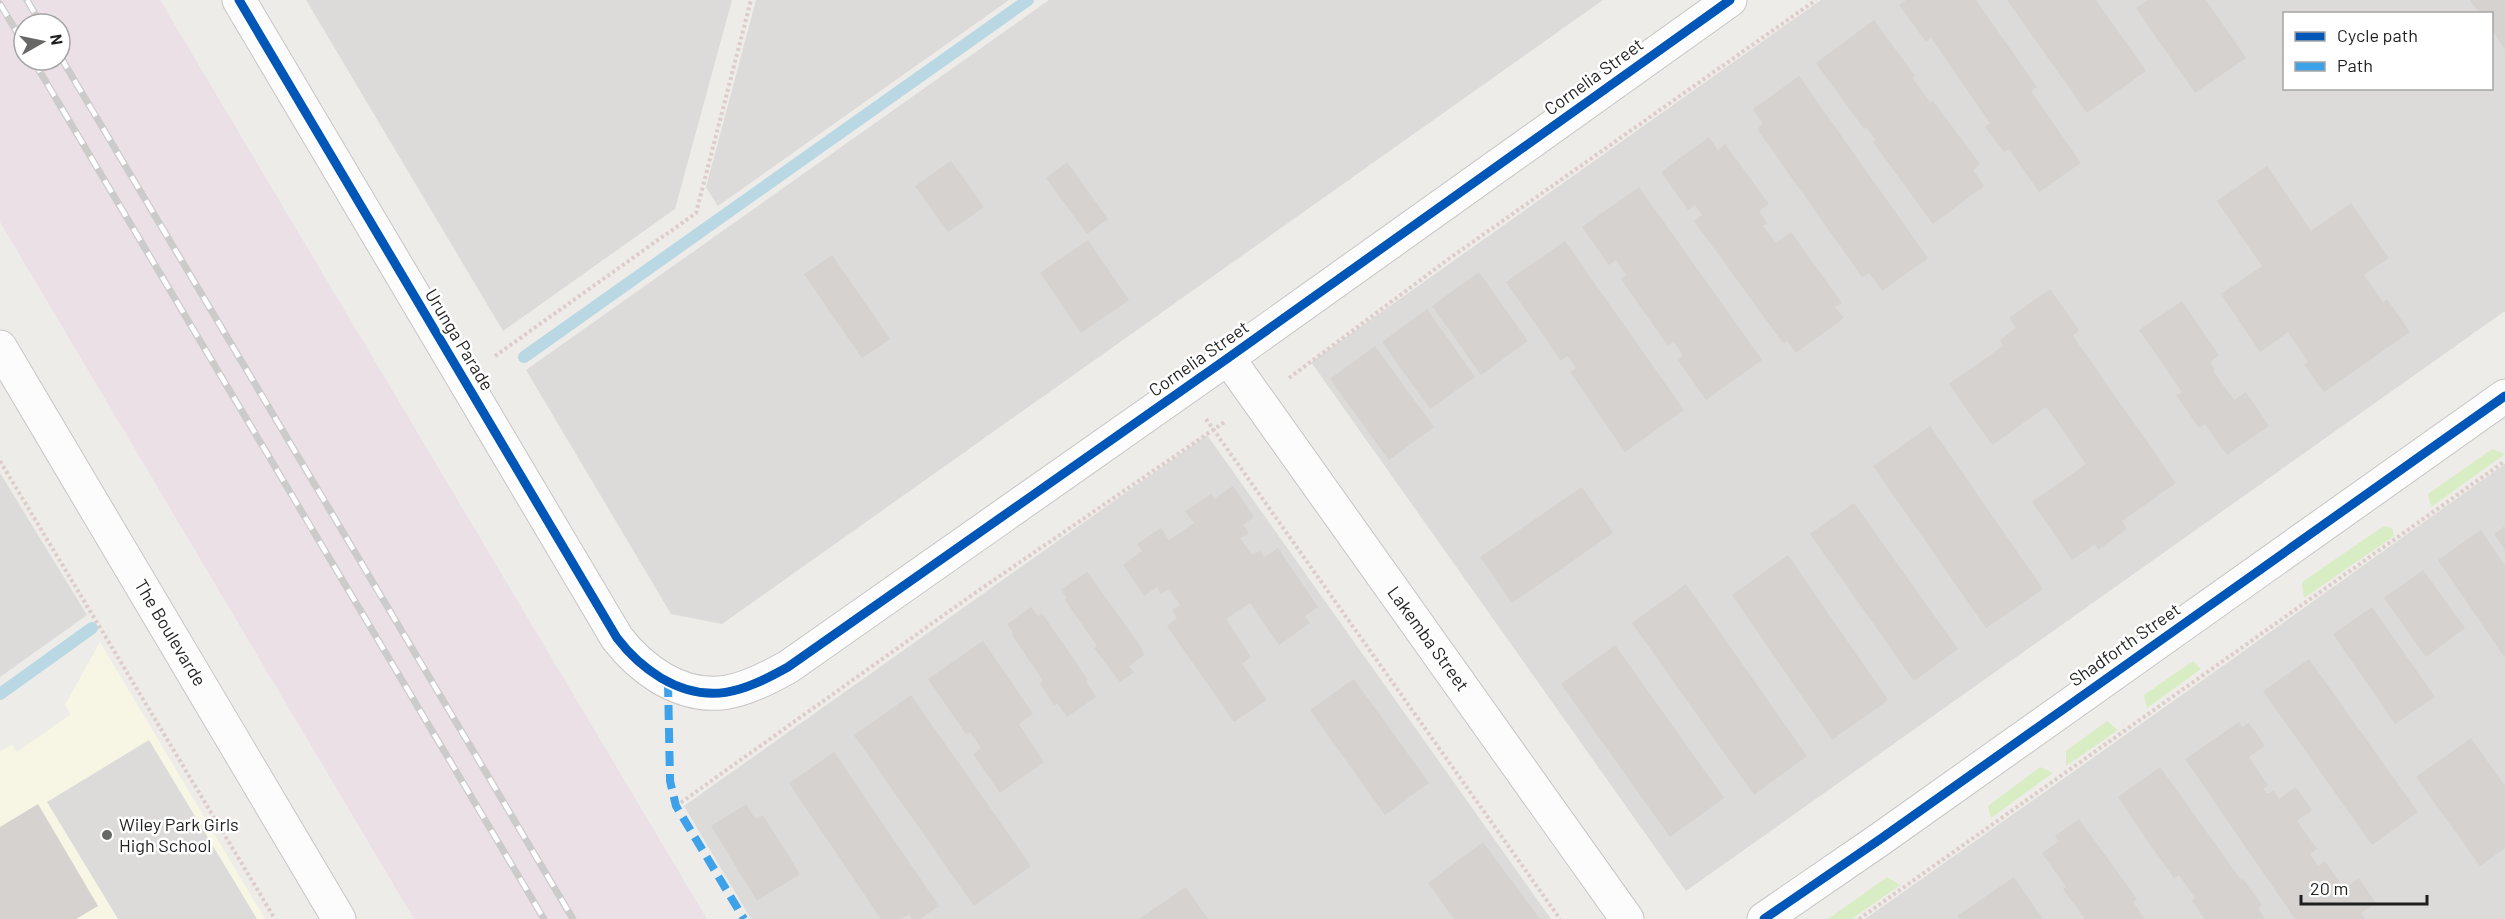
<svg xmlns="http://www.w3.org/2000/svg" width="2505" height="919" font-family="Barlow,sans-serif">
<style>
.residential{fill:#dddbd9;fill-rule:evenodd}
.industrial{fill:#ece0e7;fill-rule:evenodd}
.education{fill:#f7f6e4}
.religious{fill:#dcdbd9}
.grass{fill:#d9edc5}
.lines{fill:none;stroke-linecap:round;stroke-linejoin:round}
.stream{stroke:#bad8e3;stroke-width:12}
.building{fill:#d5d2cf}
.minor-casing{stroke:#c6c6c4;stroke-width:35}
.tertiary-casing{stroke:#c6c6c4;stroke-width:35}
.path{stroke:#dccdca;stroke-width:4;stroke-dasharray:3 3;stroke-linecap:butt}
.minor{stroke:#fcfcfc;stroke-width:33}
.tertiary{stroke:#fcfcfc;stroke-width:33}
.rail-casing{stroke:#cbcbca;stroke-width:7}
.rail{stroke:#fff;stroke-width:4.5;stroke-dasharray:14;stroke-linecap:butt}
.quiet{stroke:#3da2ea;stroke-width:8;stroke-dasharray:15 8;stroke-linecap:butt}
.cycleway-casing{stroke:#fff;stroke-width:13}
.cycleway{stroke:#0057b8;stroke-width:9}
.poi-dot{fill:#676765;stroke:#fff;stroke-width:2}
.labels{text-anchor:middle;stroke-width:5;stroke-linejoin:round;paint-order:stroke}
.street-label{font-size:18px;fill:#1f1f1f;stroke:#fff}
.poi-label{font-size:18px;fill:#1f1f1f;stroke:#fff;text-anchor:start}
</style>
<rect width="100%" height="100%" fill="#eeece8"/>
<g class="residential">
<path d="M306,0H732L675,209L503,331Z"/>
<path d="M756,0H1009L718,206L706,187Z"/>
<path d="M1049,0H1603L722,624L671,614L526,370Z"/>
<path d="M1821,0H2505V311L1686,891L1311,362ZM2284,14H2492V88H2284Z"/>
<path d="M1207,435L1551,919H751L684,806Z"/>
<path d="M2505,464V919H1865L2227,663Z"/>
<path d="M0,473L87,615L0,677Z"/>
</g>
<path class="industrial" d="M0,0H160L707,919H414L0,222ZM24,24H60V60H24Z"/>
<path class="education" d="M100,642L265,919H0V751L12,745L17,752L71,714L65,705Z"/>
<path class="religious" d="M149,740L257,919H118L47,802Z"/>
<g class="grass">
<path d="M2492,449L2505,454L2431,507L2428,494Z"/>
<path d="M2384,526L2392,528L2394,536L2304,598L2302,582Z"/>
<path d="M2193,661L2201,669L2147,708L2144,695Z"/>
<path d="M2107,721L2118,730L2066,766V751Z"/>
<path d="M2040,767L2053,773L1991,818L1988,806Z"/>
<path d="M1887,877L1900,885L1852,919H1828Z"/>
</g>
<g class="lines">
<g class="stream">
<path d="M524,357L1028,0"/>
<path d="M0,694L92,628"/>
</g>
</g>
<g class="building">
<path d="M1906,0H1976L2037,87L2031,91L2081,163L2039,192L2009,149L2004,152L1985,127L1990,123L1931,38L1926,42L1899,5Z"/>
<path d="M2007,0H2096L2146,71L2087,113Z"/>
<path d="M2148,0H2206L2246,58L2195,93L2136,8Z"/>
<path d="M2470,0H2505V50L2492,30V14H2480Z"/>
<path d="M1874,20L1915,76L1912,78L1930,102L1933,101L1980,164L1973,170L1984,186L1933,224L1873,142L1876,140L1866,127L1864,129L1816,63Z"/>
<path d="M1799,76L1928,258L1882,291L1869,273L1862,277L1757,129L1763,124L1753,109Z"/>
<path d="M1709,137L1718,150L1725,144L1769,204L1759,211L1767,223L1763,226L1776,243L1791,232L1842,303L1835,307L1844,318L1796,353L1787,341L1783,343L1694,221L1702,215L1695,205L1688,210L1661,172Z"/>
<path d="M951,161L984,207L948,232L915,186Z"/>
<path d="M1067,162L1108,219L1087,234L1046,178Z"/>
<path d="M2267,166L2311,231L2351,203L2389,258L2364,275L2383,302L2387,299L2410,332L2324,392L2304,364L2308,362L2288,332L2260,352L2221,294L2262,266L2217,201Z"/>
<path d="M1639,187L1762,360L1706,400L1678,360L1683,356L1674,341L1668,346L1621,279L1626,275L1616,260L1609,265L1582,227Z"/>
<path d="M1088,240L1129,300L1081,333L1040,273Z"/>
<path d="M1565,241L1684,410L1625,452L1570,372L1576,368L1567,356L1561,361L1506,282Z"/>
<path d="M832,255L890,339L862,358L804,274Z"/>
<path d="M1479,272L1528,341L1481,375L1432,306Z"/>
<path d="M2050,289L2079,330L2073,336L2176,483L2122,521L2127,529L2098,550L2095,544L2072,560L2032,502L2086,464L2059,425L2046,407L1992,445L1949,384L2003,346L2000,340L2016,328L2009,318Z"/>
<path d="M2182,301L2219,355L2210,362L2215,369L2213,371L2234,400L2246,392L2269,426L2227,455L2205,424L2199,428L2176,395L2182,392L2139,330Z"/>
<path d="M1427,309L1475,377L1430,409L1382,342Z"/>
<path d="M1375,346L1434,427L1389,460L1330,379Z"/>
<path d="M1930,426L2043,589L1986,628L1873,466Z"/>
<path d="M1233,486L1254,517L1243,525L1249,533L1240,538L1252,555L1260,550L1264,557L1278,548L1318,607L1305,616L1310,623L1279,645L1250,603L1226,619L1251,657L1242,664L1267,700L1234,722L1167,626L1177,618L1172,610L1180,605L1169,589L1161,594L1157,587L1144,596L1123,565L1142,551L1137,544L1161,528L1169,540L1194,523L1185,511L1211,494L1214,499Z"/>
<path d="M1582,487L1613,533L1512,603L1480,557Z"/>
<path d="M1854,503L1958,649L1914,681L1810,534Z"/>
<path d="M2505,526V550L2494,534Z"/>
<path d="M2481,530L2505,566V658L2438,560Z"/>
<path d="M1788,555L1888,700L1832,740L1732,595Z"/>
<path d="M2423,570L2465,628L2426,657L2384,598Z"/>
<path d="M1087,572L1140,645L1144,655L1129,666L1134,672L1120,682L1094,648L1097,646L1065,600L1067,598L1061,590Z"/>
<path d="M1686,584L1807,756L1754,795L1632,623Z"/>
<path d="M1031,607L1038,616L1042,613L1088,680L1086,681L1096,697L1067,717L1057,703L1054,706L1040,683L1043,681L1012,635L1013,633L1007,624Z"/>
<path d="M2372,607L2435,697L2395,724L2333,634Z"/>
<path d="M983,641L1033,714L1019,724L1044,762L1000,793L973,754L981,748L970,732L966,734L928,679Z"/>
<path d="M1615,645L1724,798L1670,837L1561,684Z"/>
<path d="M2309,659L2418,812L2372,845L2263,691Z"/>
<path d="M1354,679L1429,783L1385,815L1310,710Z"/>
<path d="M911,695L1031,866L974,906L854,735Z"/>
<path d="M2239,722L2242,727L2249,723L2265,746L2249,757L2268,785L2263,789L2268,794L2274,790L2279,799L2296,787L2312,810L2297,821L2317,849L2310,854L2318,866L2325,861L2344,889L2359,878L2376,903L2361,913L2365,919H2295L2185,759Z"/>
<path d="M2471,738L2505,786V848L2480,866L2416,777Z"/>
<path d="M834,752L939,906L920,919H912L909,914L901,919H881L789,783Z"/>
<path d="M2160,767L2241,880L2243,879L2262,905L2258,908L2265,919H2205L2192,901L2195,898L2179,875L2174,878L2142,833L2118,797Z"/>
<path d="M38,804L98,906L76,919H0V827Z"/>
<path d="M746,804L755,819L763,815L800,874L757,901L711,826Z"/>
<path d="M2079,819L2137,899L2133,902L2145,919H2085L2063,889L2066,887L2042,853L2059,841L2055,836Z"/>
<path d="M1483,842L1540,919H1454L1428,883Z"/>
<path d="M2014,877L2043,919H1959L1957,916Z"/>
<path d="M1186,887L1208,919H1139Z"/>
</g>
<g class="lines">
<defs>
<g id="minor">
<path d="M239,0L617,638C630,655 643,667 661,678C709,706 743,692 788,667L1228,358L1730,0"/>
<path d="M1228,358L1627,919"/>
<path d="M1764,919L1879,840L2505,396"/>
</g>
<path id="tertiary" d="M0,347L339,919"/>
</defs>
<use href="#minor" class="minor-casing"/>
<use href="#tertiary" class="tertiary-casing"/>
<g class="path">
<path d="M495,356L696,213L751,0"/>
<path d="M1289,378L1450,258L1816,0"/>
<path d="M1206,419L1560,919"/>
<path d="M0,461L275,919"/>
<path d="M676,806L972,595L1226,421"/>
<path d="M1859,919L2505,461"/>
</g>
<use href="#minor" class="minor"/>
<use href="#tertiary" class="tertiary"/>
<defs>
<g id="rail">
<path d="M27,0L41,24"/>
<path d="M0,4L24,44"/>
<path d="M60,56L573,919"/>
<path d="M33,60L544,919"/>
</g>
</defs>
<use href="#rail" class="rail-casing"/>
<use href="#rail" class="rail"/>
<path class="quiet" d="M668,682L670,781L676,806L744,919"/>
<defs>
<g id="cycleway">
<path d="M239,0L617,638C630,655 643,667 661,678C709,706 743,692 788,667L1228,358L1730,0"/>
<path d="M1764,919L1879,840L2505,396"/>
</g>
</defs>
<use href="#cycleway" class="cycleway-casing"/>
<use href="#cycleway" class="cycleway"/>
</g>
<circle class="poi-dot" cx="107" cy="835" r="6"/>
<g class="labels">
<g class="street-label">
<text transform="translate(1594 77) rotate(-36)" y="6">Cornelia Street</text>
<text transform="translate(459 340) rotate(59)" y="6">Urunga Parade</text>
<text transform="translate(1199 359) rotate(-35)" y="6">Cornelia Street</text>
<text transform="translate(170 633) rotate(59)" y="6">The Boulevarde</text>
<text transform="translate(1428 639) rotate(54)" y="6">Lakemba Street</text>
<text transform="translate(2125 645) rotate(-35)" y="6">Shadforth Street</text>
</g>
<g class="poi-label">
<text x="119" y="831">Wiley Park Girls<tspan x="119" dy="21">High School</tspan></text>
</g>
</g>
<rect x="2283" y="12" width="210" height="78" fill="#ffffff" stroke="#a5a5a5" stroke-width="1.5"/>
<rect x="2295" y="32" width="30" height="9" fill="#0057b8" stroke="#a5a5a5" stroke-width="1.5"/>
<text x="2337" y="42" font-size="18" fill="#1f1f1f">Cycle path</text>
<rect x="2295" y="62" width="30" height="9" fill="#3da2ea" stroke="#a5a5a5" stroke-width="1.5"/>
<text x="2337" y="72" font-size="18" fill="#1f1f1f">Path</text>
<g transform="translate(42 42) rotate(81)"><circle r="28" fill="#ffffff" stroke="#a5a5a5" stroke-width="1.5"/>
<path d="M0-4.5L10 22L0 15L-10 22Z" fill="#676765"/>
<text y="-9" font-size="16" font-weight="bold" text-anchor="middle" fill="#1f1f1f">N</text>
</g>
<path d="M2301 895v9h126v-9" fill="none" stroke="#1f1f1f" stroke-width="3"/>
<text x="2310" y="895" font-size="18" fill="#1f1f1f" stroke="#ffffff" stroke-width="4.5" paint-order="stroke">20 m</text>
</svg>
